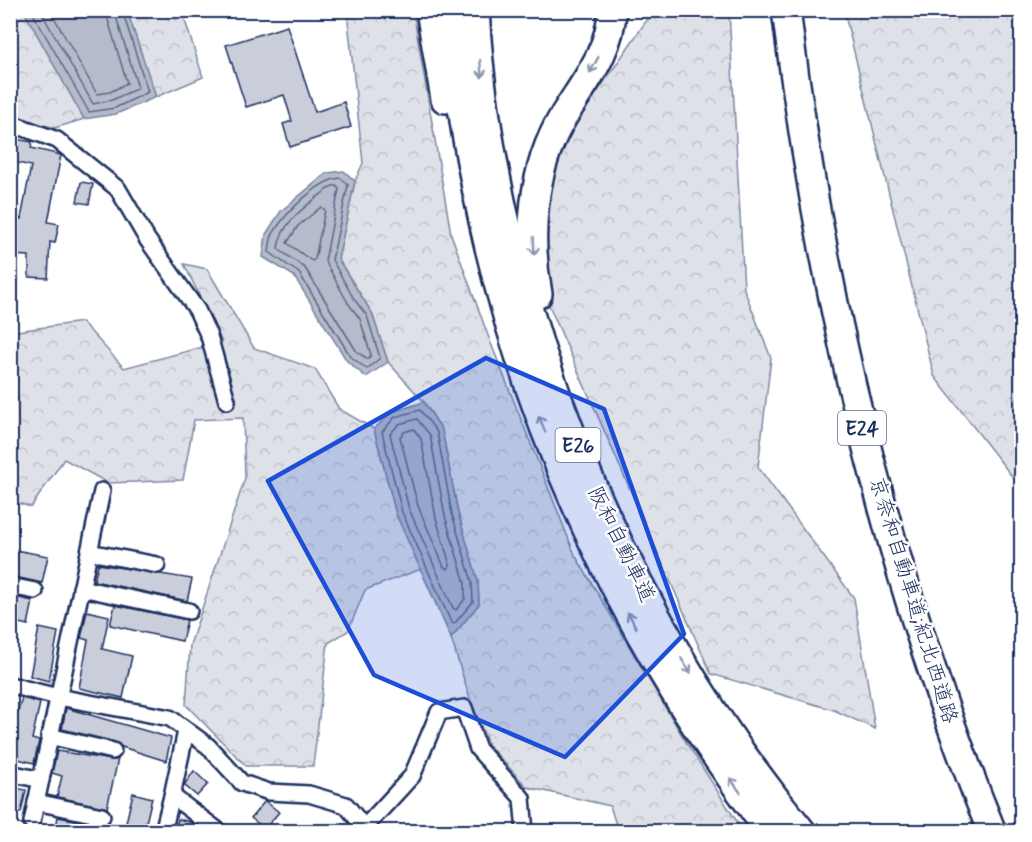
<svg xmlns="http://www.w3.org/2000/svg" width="1032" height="842" font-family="Mynerve,'Klee One',sans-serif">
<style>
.forest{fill:url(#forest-crowns);stroke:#7c88a2;stroke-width:1.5}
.water{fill:#b5bbca;stroke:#77839f;stroke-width:1.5}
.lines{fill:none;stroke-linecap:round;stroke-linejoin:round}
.shore{stroke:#596789;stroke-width:1.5}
.building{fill:#caceda;stroke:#1b2f5e;stroke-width:1.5}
.street-casing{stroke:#1b2f5e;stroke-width:20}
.highway-casing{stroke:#1b2f5e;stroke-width:32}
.street{stroke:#fff;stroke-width:15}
.highway{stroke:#fff;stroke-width:27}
.oneway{stroke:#8d97ae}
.marked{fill:#1d4ed8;fill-opacity:0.2;stroke:#1d4ed8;stroke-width:4.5;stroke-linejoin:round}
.labels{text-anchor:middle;stroke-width:5;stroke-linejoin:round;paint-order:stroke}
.shield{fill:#fff;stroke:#5f6d8e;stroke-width:1.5}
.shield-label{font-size:20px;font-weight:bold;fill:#1b2f5e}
.street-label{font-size:21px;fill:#1b2f5e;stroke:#fff}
</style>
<defs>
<pattern id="forest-crowns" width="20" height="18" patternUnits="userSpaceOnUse" patternTransform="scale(1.5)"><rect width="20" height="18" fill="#dee1e7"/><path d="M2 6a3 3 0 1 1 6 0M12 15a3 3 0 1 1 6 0" fill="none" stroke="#bec1c9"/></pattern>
</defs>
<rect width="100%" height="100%" fill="#fff"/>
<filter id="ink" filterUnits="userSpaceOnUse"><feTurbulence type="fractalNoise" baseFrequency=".0167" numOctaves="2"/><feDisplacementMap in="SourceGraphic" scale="12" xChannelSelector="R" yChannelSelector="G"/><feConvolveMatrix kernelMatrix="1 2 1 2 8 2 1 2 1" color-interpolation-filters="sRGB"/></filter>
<g filter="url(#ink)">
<g class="forest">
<path d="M11,11H24L84,119L55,128L11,117Z"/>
<path d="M127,11H182L203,77L156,97Z"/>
<path d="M347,11H413L451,234L490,341L575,555L686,742L743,831H618L610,806L527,787L489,746L469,696L451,638L479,604L478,581L458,513L442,430L424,402L388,362L372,313L338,259L355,181L363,163Z"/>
<path d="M653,11H729L744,289L771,358L758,467L854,598L875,729L834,710L711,674L549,305L544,198L565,139Z"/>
<path d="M844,11H1021V488L934,376Z"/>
<path d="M184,264L207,269L254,348L315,369L339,409L374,429L396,514L421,569L365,590L348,631L328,643L313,766H246L186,705L190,645L245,478L243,418L194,420L183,480L108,483L64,459L31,507L11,501L10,332L82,322L124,368L222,342Z"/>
</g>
<g class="water">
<path d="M24,11H127L156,97L116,114L84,119Z"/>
<path d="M344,171L355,181L338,259L372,313L388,362L366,377L347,361L294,276L263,257L266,234L281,211L327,173Z"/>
<path d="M424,402L442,430L458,513L478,581L479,604L451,638L396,514L374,429L392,412Z"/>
</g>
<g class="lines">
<g class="shore">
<path d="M31,10L89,112L115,108L148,92L122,10"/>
<path d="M40,10L93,104L112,100L138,88L114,10"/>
<path d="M50,10L97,94L110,92L127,83L105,10"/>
<path d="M341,178L348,185L332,260L354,299L367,316L380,358L367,369L351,357L299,273L269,252C270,246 270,239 273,234C284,214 319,179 341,178Z"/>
<path d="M332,186H337L339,189L325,261L348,303L360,319L371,355L368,359L357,352L305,268L278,249C280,221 312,202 332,186Z"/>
<path d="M321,207L325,210L315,259L312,261L287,243L298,226Z"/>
<path d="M420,410L437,432L452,514L472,582L473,602L454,624L451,622L402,512L382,432L395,417Z"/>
<path d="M417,419L430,435L445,516L465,583V599L456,610L453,608L409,509L390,434L399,424Z"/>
<path d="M414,429L421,439L436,518L450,565L448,569L444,567L418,506L400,437L404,432Z"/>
</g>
</g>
<g class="building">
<path d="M287,26L315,112L344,102L351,127L290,147L283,124L292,121L284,95L246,107L226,45Z"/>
<path d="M10,138L32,142L31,148L61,155L48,222L59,224L55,243L50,242L48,278L29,277V256L10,255V218L21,219L31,166L10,161Z"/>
<path d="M81,182L93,184L89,204L77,202Z"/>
<path d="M10,549L48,556L42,583L10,576Z"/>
<path d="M98,564L192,579L187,601L94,581Z"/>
<path d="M10,596L33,601L28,625L10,621Z"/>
<path d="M115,605L187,620L182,641L110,625Z"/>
<path d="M87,611L109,616L102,649L132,656L123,698L79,688L88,640L81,638Z"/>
<path d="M39,628L58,632L49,681L30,676Z"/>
<path d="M22,698L40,703L32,739L39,741L34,763L10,757V737Z"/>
<path d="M66,708L171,738L166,761L122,747L115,742L62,729Z"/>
<path d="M57,751L111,760L118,759L107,808L57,797L62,776L52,773Z"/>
<path d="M194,771L208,784L197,796L184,785Z"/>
<path d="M10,787L26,790L21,813L10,811Z"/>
<path d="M133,793L152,798L144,831H124Z"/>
<path d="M265,801L279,812L265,829L251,818Z"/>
<path d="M58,817L103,825L102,831H55Z"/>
<path d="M178,819L190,822L203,831H175Z"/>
</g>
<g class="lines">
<defs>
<g id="street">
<path d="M10,123L57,140L118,189L147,239L197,310L209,336L227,401"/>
<path d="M89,552L157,565"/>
<path d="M10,586L35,591"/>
<path d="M81,588L189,611"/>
<path d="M10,685L58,697L170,718L208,746L242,783L269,792L309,794L346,805L368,832"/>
<path d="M186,731L172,796L220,832"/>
<path d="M49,736L113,751"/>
<path d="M10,773L41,780"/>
<path d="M36,802L102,816"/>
<path d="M32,822L102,491"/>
<path d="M365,827L412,776L439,712L464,708L478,749L522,798L525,832"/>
<path d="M163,832L172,796"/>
</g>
<g id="highway">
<path d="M430,10L445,99"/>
<path d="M452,10C455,81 468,152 483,221C532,446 632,649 770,832"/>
<path d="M475,10C491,296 619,612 802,832"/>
<path d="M786,10C821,292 885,569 992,832"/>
<path d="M538,294C527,236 532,168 563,117C583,84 611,51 612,10"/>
</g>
</defs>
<use href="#street" class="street-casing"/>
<use href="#highway" class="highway-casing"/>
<use href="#street" class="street"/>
<use href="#highway" class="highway"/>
</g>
<defs><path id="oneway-shaft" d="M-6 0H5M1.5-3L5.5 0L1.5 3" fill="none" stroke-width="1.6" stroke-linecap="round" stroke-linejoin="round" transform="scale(1.5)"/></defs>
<g class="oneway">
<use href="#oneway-shaft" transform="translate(594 65) rotate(119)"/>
<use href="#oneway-shaft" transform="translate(481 69) rotate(84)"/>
<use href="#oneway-shaft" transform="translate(534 246) rotate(88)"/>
<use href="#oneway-shaft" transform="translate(542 424) rotate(-111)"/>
<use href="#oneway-shaft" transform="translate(632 620) rotate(-118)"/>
<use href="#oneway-shaft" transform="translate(686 666) rotate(58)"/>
<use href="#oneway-shaft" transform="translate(735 785) rotate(-126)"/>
</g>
</g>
<path class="marked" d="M486,358L604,409L684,634L565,757L374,675L268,481Z"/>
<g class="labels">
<g class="shield">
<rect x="838" y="411" width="48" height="34" rx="4.5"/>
<rect x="555.5" y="428" width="45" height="34" rx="4.5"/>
</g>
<g class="shield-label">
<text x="862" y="435">E24</text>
<text x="578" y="452">E26</text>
</g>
<g class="street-label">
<text transform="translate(622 544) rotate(64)" y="7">阪和自動車道</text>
<text transform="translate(914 600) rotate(73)" y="7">京奈和自動車道;紀北西道路</text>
</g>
</g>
<rect width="1032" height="842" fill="none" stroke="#fff" stroke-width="36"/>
<rect x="18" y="18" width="996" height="806" fill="none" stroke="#1b2f5e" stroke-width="2" filter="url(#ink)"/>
</svg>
